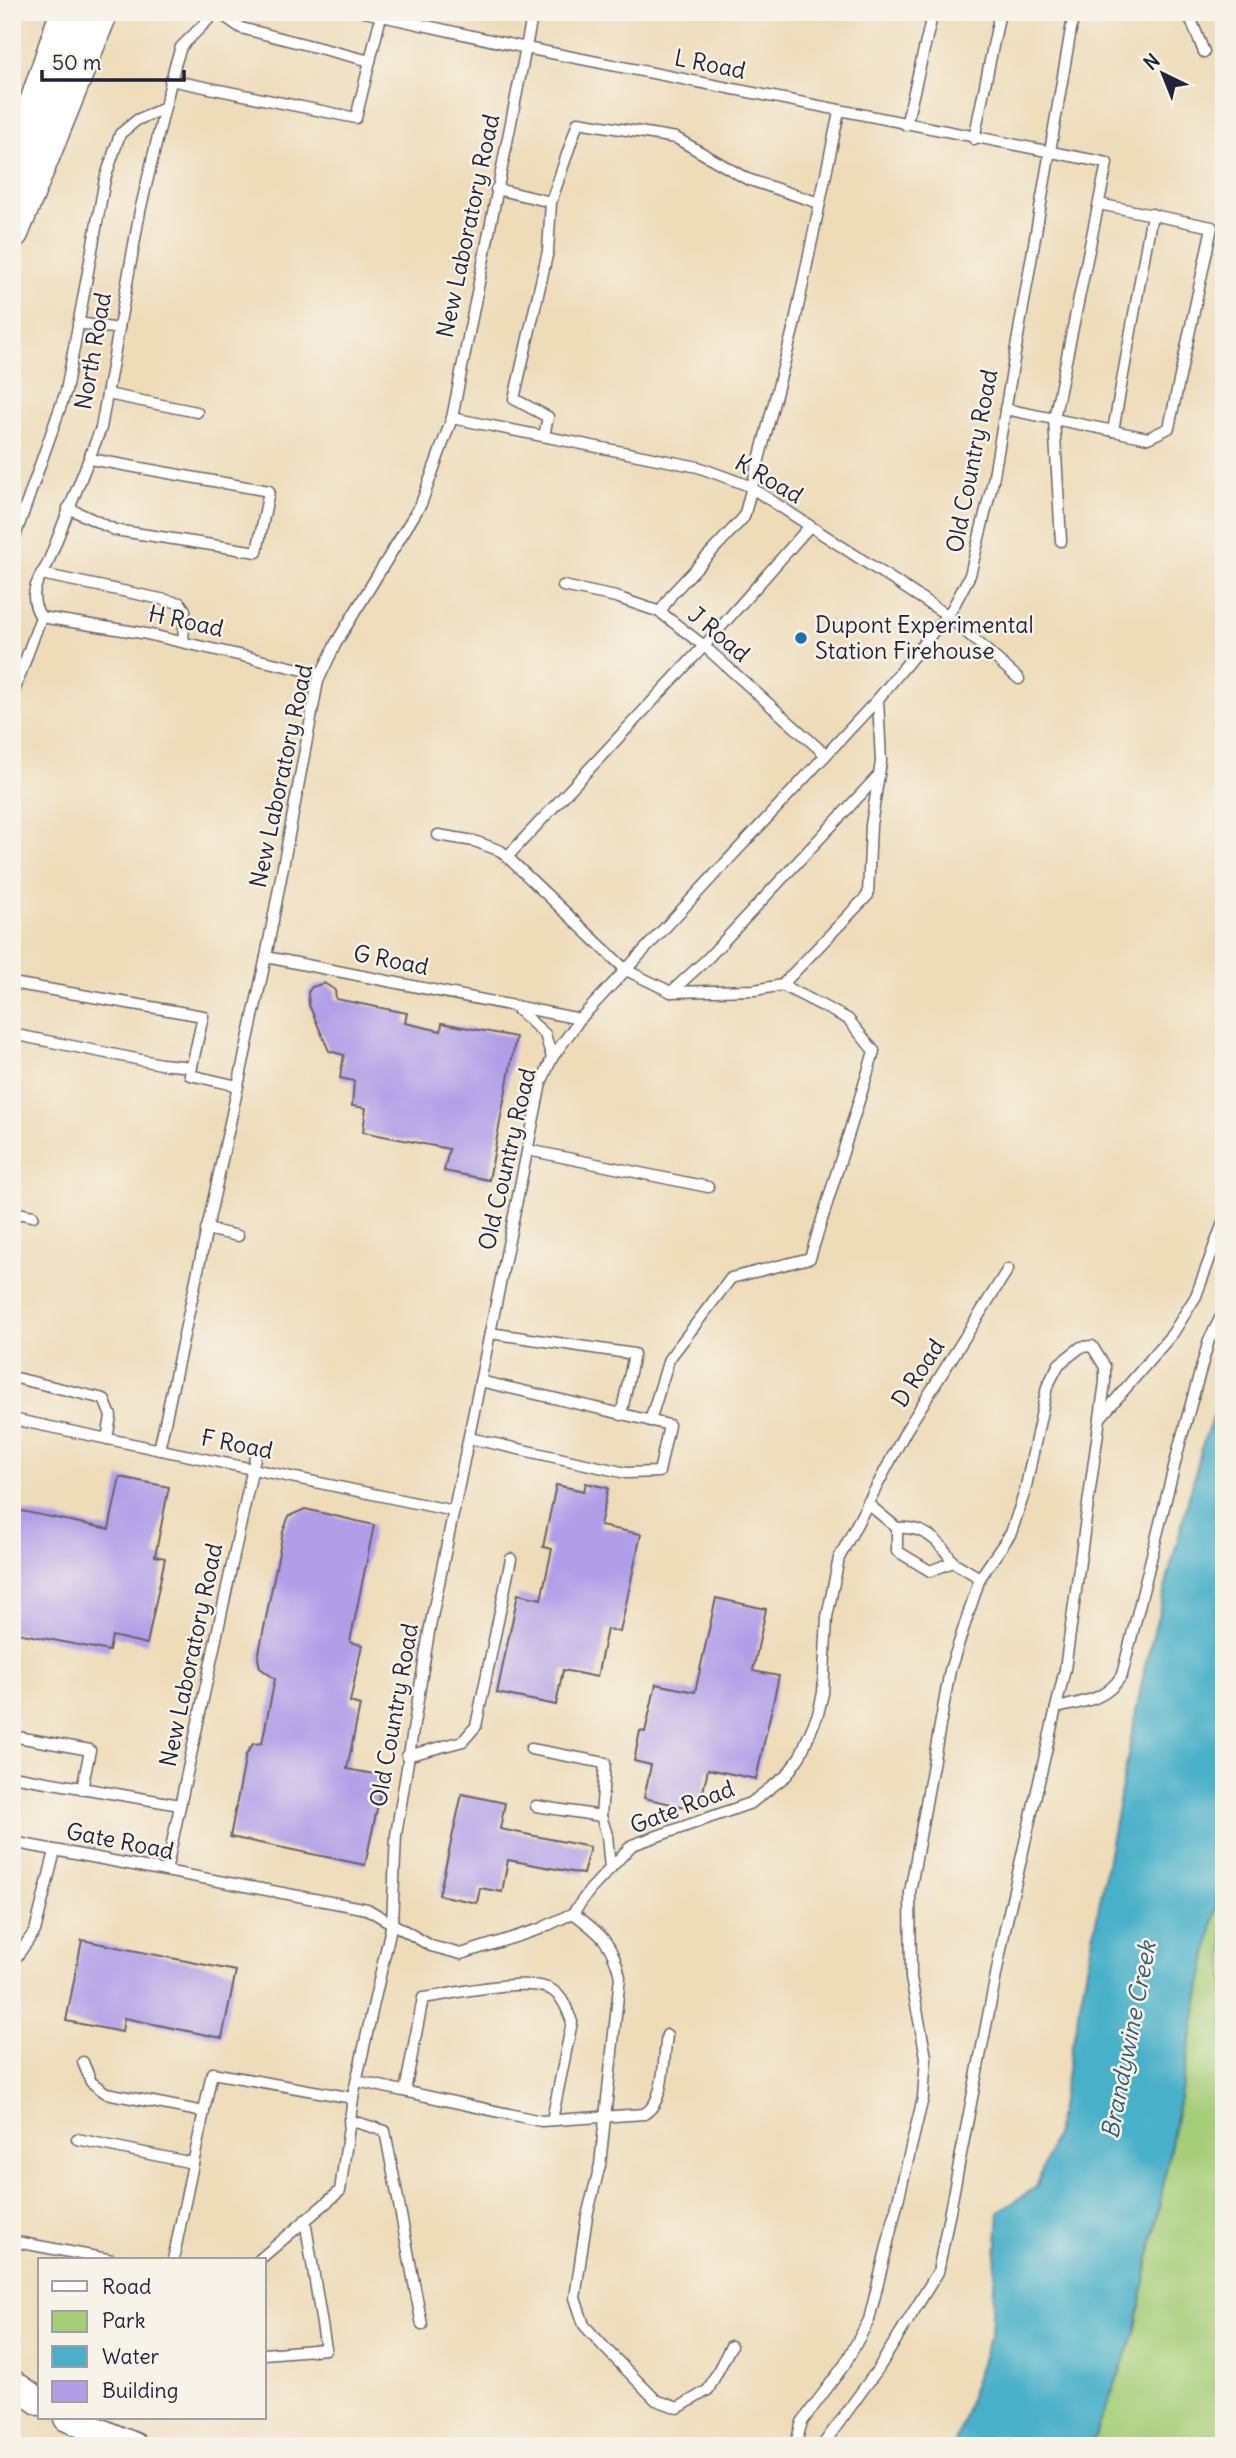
<svg xmlns="http://www.w3.org/2000/svg" width="1236" height="2458" font-family="Delius,sans-serif">
<style>
.green{fill:#a6cd78;stroke:#64785a;stroke-width:2}
.water{fill:#4ab0c9;stroke:#366982;stroke-width:2}
.building{fill:#b09fe8}
.lines{fill:none;stroke-linecap:round;stroke-linejoin:round}
.service-casing{stroke:#696367;stroke-width:13}
.tertiary-casing{stroke:#696367;stroke-width:29}
.trunk-casing{stroke:#696367;stroke-width:36}
.service{stroke:#fff;stroke-width:10}
.tertiary{stroke:#fff;stroke-width:26}
.trunk{stroke:#fff;stroke-width:33}
.poi-dot{fill:#1f6fb2;stroke:#f7f3e8;stroke-width:2.5}
.labels{text-anchor:middle;stroke-width:5;stroke-linejoin:round;paint-order:stroke}
.street-label{font-size:23px;fill:#22223b;stroke:#f7f3e8}
.poi-label{font-size:23px;fill:#22223b;stroke:#f7f3e8;text-anchor:start}
.water-label{font-size:24px;font-style:italic;fill:#325b74;stroke:#f7f3e8}
</style>
<rect width="100%" height="100%" fill="#f7f3e8"/>
<filter id="ink" filterUnits="userSpaceOnUse"><feTurbulence type="fractalNoise" baseFrequency=".0143" numOctaves="2"/><feDisplacementMap in="SourceGraphic" scale="14" xChannelSelector="R" yChannelSelector="G"/><feConvolveMatrix kernelMatrix="1 2 1 2 8 2 1 2 1" color-interpolation-filters="sRGB"/></filter>
<filter id="wash" filterUnits="userSpaceOnUse"><feTurbulence type="fractalNoise" baseFrequency=".00686" numOctaves="4" result="noise"/><feDisplacementMap in="SourceGraphic" scale="28" xChannelSelector="R" yChannelSelector="G"/><feGaussianBlur stdDeviation="1.57" result="paint"/><feColorMatrix in="noise" values="0 0 0 0 0 0 0 0 0 0 0 0 0 0 0 0 0 1.4 0 .05"/><feComposite in="paint" operator="in"/></filter>
<g filter="url(#wash)">
<rect width="100%" height="100%" fill="#eedcb9"/>
<path class="green" d="M1224,1865V2446H1091L1135,2333Z"/>
<path class="water" d="M1224,1390V1865L1135,2333L1091,2446H954L991,2332L999,2212L1036,2187L1055,2134L1145,1666L1204,1439Z"/>
<g id="blocks">
<g class="building">
<path d="M324,983L335,990L336,999L407,1013L405,1023L441,1031L442,1023L516,1037L489,1180L444,1171L449,1149L363,1132L366,1108L352,1106L354,1081L340,1078L344,1055L329,1051L309,1005L308,992L312,987Z"/>
<path d="M120,1477L169,1487L155,1556L165,1558L147,1644L112,1636L109,1651L12,1632V1509L109,1529Z"/>
<path d="M586,1483L608,1488L600,1526L641,1534L620,1632L607,1629L597,1677L563,1670L556,1705L497,1693L518,1594L541,1599L552,1549L543,1547L556,1485L584,1491Z"/>
<path d="M305,1509L374,1525L350,1642L362,1645L350,1702L360,1705L347,1769L384,1776L365,1865L230,1837L246,1755L253,1744L262,1743L275,1679L260,1668L258,1658L283,1532L289,1516Z"/>
<path d="M716,1598L766,1609L753,1671L779,1676L756,1779L708,1769L699,1810L644,1798L651,1765L634,1761L640,1731L645,1732L656,1684L695,1692Z"/>
<path d="M462,1794L505,1803L500,1829L590,1847L583,1874L508,1860L502,1892L480,1888L477,1903L439,1895Z"/>
<path d="M82,1940L236,1971L222,2038L124,2018L122,2032L66,2021Z"/>
</g>
</g>
</g>
<g filter="url(#ink)">
<use href="#blocks" fill-opacity="0" stroke="#696367" stroke-width="2"/>
<g class="lines">
<defs>
<g id="service">
<path d="M218,12L241,28L370,61"/>
<path d="M364,12L526,48L1107,163L1054,419L1061,541"/>
<path d="M1185,12L1192,22L1204,52"/>
<path d="M170,80L356,118L381,16"/>
<path d="M906,125L933,12"/>
<path d="M974,139L1000,12"/>
<path d="M496,189L551,202"/>
<path d="M78,323L119,329"/>
<path d="M107,394L197,412"/>
<path d="M1005,409L1148,438L1169,428L1212,227L1099,204"/>
<path d="M452,418L698,467L747,485L947,615L1019,679"/>
<path d="M1113,431L1152,214"/>
<path d="M544,436L548,417L514,399L548,251L551,202L578,122L676,138L747,179L819,203"/>
<path d="M68,508L115,530L257,552L269,491L90,459"/>
<path d="M12,545L66,391L105,179L120,134L137,120L162,109"/>
<path d="M41,574L180,603L185,610L183,642"/>
<path d="M563,586L616,597L660,612L704,646L826,755"/>
<path d="M660,612L672,594L744,517L794,326L839,112"/>
<path d="M41,617L142,633L321,674"/>
<path d="M12,697L41,617C28,598 35,583 47,565L101,428L140,211L175,65L181,47L216,12"/>
<path d="M438,835L474,841L501,851L626,970L671,992L755,990L782,985L868,895L871,825L881,762L878,699"/>
<path d="M507,857L704,646L809,527"/>
<path d="M266,957L580,1019"/>
<path d="M12,983L203,1016L190,1075L238,1086"/>
<path d="M671,992L708,958L878,776"/>
<path d="M517,1009L545,1034L552,1058"/>
<path d="M12,1034L161,1064L192,1067"/>
<path d="M528,1150L708,1187"/>
<path d="M12,1212L33,1216"/>
<path d="M206,1229L238,1236"/>
<path d="M490,1333L634,1354L621,1415"/>
<path d="M12,1377L104,1399L111,1416L107,1439"/>
<path d="M1101,1417L1173,1333L1196,1296L1224,1220"/>
<path d="M12,1419L454,1511"/>
<path d="M650,1421L669,1359L731,1278L810,1258L867,1075L874,1051L848,1019L782,985"/>
<path d="M469,1438L626,1473L659,1472L669,1425L480,1381"/>
<path d="M159,1450L266,957L318,681L336,643L421,504L452,418L533,12"/>
<path d="M867,1503L897,1528C924,1526 939,1540 953,1562L930,1571L897,1551V1528"/>
<path d="M953,1562L980,1578"/>
<path d="M1056,1708C1085,1701 1105,1701 1122,1675L1180,1443L1209,1340L1224,1311"/>
<path d="M12,1736L90,1750L82,1789"/>
<path d="M531,1749L605,1763L601,1816L607,1835L610,1869"/>
<path d="M407,1756L463,1741L476,1726L511,1559"/>
<path d="M12,1776L180,1805"/>
<path d="M536,1806L601,1816"/>
<path d="M12,1842L367,1909L431,1946L461,1954L540,1929L573,1913L590,1890L632,1845L751,1803L787,1775L800,1756L818,1714L823,1693L827,1617L839,1558L907,1429L1008,1269"/>
<path d="M166,1871L257,1448"/>
<path d="M573,1913C600,1933 613,1943 620,1977L600,2165L587,2216L575,2298L584,2325L604,2347L656,2400L678,2408L708,2390L731,2346"/>
<path d="M12,1963L35,1931L55,1851"/>
<path d="M83,2062L91,2082L106,2093L204,2112"/>
<path d="M357,2081L541,2121L644,2114C666,2102 663,2057 667,2035"/>
<path d="M405,2091L423,1998C453,1994 528,1976 552,1990C563,1997 568,2011 572,2022L552,2120"/>
<path d="M349,2120L385,2131L422,2325"/>
<path d="M77,2139L193,2163"/>
<path d="M12,2241L112,2260"/>
<path d="M173,2260L212,2073L353,2098"/>
<path d="M259,2260L340,2191L354,2091L392,1923L396,1835L429,1632L541,1083L552,1058L580,1019L878,699L952,609L970,575L993,481L1074,12"/>
<path d="M264,2354L326,2349L305,2220"/>
<path d="M795,2446L802,2422L845,2364L869,2320L923,2098L926,2057L911,1978L910,1892L950,1670L980,1578L1011,1533L1025,1491L1047,1387L1059,1364L1081,1347L1092,1346L1105,1367V1382L1065,1669L1005,1929L938,2272L878,2369L822,2446"/>
</g>
<g id="tertiary">
<path d="M12,2383L40,2402"/>
<path d="M67,2418L134,2446"/>
</g>
<g id="trunk">
<path d="M12,175L67,12"/>
<path d="M12,232L101,12"/>
</g>
</defs>
<use href="#service" class="service-casing"/>
<use href="#tertiary" class="tertiary-casing"/>
<use href="#trunk" class="trunk-casing"/>
<use href="#service" class="service"/>
<use href="#tertiary" class="tertiary"/>
<use href="#trunk" class="trunk"/>
</g>
</g>
<circle class="poi-dot" cx="801" cy="638" r="7"/>
<g class="labels">
<g class="street-label">
<text transform="translate(710 64) rotate(11)" y="8">L Road</text>
<text transform="translate(468 226) rotate(-78)" y="8">New Laboratory Road</text>
<text transform="translate(93 351) rotate(-80)" y="8">North Road</text>
<text transform="translate(972 461) rotate(-79)" y="8">Old Country Road</text>
<text transform="translate(769 479) rotate(30)" y="8">K Road</text>
<text transform="translate(186 621) rotate(12)" y="8">H Road</text>
<text transform="translate(719 634) rotate(40)" y="8">J Road</text>
<text transform="translate(281 776) rotate(-78)" y="8">New Laboratory Road</text>
<text transform="translate(391 960) rotate(11)" y="8">G Road</text>
<text transform="translate(507 1159) rotate(-77)" y="8">Old Country Road</text>
<text transform="translate(918 1373) rotate(-57)" y="8">D Road</text>
<text transform="translate(237 1444) rotate(11)" y="8">F Road</text>
<text transform="translate(191 1655) rotate(-78)" y="8">New Laboratory Road</text>
<text transform="translate(394 1715) rotate(-80)" y="8">Old Country Road</text>
<text transform="translate(682 1807) rotate(-21)" y="8">Gate Road</text>
<text transform="translate(120 1841) rotate(11)" y="8">Gate Road</text>
</g>
<g class="poi-label">
<text x="815" y="633">Dupont Experimental<tspan x="815" dy="26">Station Firehouse</tspan></text>
</g>
<g class="water-label">
<text transform="translate(1129 2040) rotate(-79)" y="8">Brandywine Creek</text>
</g>
</g>
<rect width="1236" height="2458" fill="none" stroke="#f7f3e8" stroke-width="42"/>
<rect x="38" y="2258" width="228" height="161" fill="#f7f3e8" stroke="#a29fa3" stroke-width="2"/>
<rect x="52" y="2281" width="35" height="10" fill="#ffffff" stroke="#a29fa3" stroke-width="2"/>
<text x="102" y="2294" font-size="21" fill="#22223b">Road</text>
<rect x="52" y="2311" width="35" height="21" fill="#a6cd78" stroke="#a29fa3" stroke-width="2"/>
<text x="102" y="2328" font-size="21" fill="#22223b">Park</text>
<rect x="52" y="2346" width="35" height="21" fill="#4ab0c9" stroke="#a29fa3" stroke-width="2"/>
<text x="102" y="2364" font-size="21" fill="#22223b">Water</text>
<rect x="52" y="2381" width="35" height="21" fill="#b09fe8" stroke="#a29fa3" stroke-width="2"/>
<text x="102" y="2398" font-size="21" fill="#22223b">Building</text>
<g transform="translate(1163 74) rotate(317)" stroke="#f7f3e8" stroke-width="5" paint-order="stroke">
<path d="M0-5L12 26L0 18L-12 26Z" fill="#22223b"/>
<text y="-10" font-size="19" font-weight="bold" text-anchor="middle" fill="#22223b">N</text>
</g>
<path d="M42 70v10h142v-10" fill="none" stroke="#22223b" stroke-width="3.5"/>
<text x="52" y="70" font-size="21" fill="#22223b" stroke="#f7f3e8" stroke-width="5" paint-order="stroke">50 m</text>
</svg>
